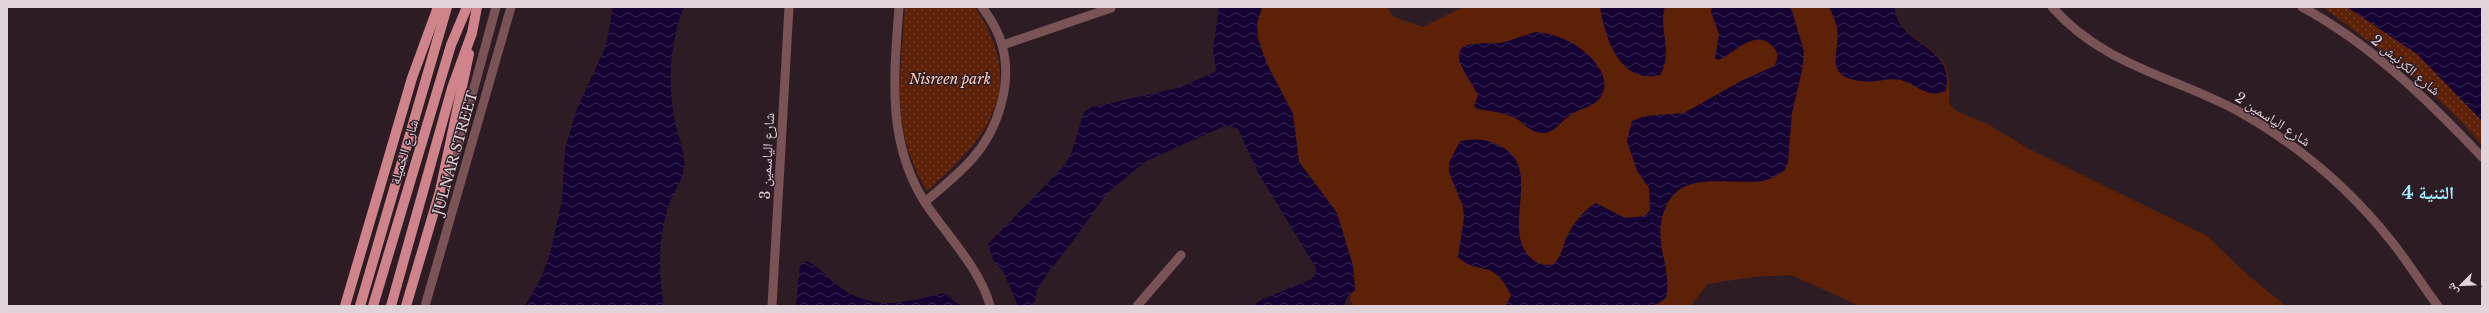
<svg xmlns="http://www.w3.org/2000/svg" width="2489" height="313" font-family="'Libre Baskerville','Noto Naskh Arabic',serif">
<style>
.grass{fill:#5d2108}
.park{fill:url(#park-dots)}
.water{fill:url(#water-waves)}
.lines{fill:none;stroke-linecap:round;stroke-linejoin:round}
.minor{stroke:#795356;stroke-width:9}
.major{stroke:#cf838a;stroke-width:10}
.labels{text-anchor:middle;stroke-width:3;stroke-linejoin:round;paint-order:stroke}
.street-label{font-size:14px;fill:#e0d4da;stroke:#2e1c25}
.park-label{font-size:14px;font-style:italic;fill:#fbcdbd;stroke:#2e1c25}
.district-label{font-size:18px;font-weight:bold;fill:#9eeefd;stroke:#2e1c25}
</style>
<defs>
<pattern id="park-dots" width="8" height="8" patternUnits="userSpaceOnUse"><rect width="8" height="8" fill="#5d2108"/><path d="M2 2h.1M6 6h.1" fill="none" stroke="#74402b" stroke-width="1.8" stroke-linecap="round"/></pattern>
<pattern id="water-waves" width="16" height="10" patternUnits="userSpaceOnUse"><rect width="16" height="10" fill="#150334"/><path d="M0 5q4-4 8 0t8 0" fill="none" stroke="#372751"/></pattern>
</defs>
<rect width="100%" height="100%" fill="#2e1c25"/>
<path class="grass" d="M1262,7H1387L1394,17L1423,27L1463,7H1895C1896,35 1931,42 1944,64C1951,76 1949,92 1949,104L1958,112L1988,124L2027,148L2207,236L2249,276L2286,306H1860L1791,275L1753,277L1707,284L1691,306H1355L1350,301L1351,292L1355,290L1353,266L1337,213L1299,162L1293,114L1267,64L1258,39L1257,24Z"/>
<g class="park">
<path d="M905,7H975C1029,88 989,136 927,191C889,128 901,76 905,7Z"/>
<path d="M2323,7H2482V145L2457,117L2408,71Z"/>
</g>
<g class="water">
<path d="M613,7H684C669,45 667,87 676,126C679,139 686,155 684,168C683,180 673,193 669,204C658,237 658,273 664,306H525L540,280L550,254L562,200L565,150L576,111L606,46Z"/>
<path d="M1219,7H1262L1257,24L1258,39L1267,64L1293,114L1299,162L1337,213L1353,266L1355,290L1348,296L1343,306H1251L1263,299L1312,279L1316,273V268L1259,174L1238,129L1227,125L1146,161L1106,194L1071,244L1047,274L1037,290L1035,301L1029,306H1018L1003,271L993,260L988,244L1064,166L1071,154L1084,112L1092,107L1178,88L1213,73L1216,70L1213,49Z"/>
<path d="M1600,7H1665C1658,30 1674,53 1660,75C1620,85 1605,38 1600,7Z"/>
<path d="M1712,7H1789L1792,11L1804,51L1802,71L1792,113L1788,162L1785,170C1779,174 1771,180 1763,181C1722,186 1672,165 1661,223C1657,248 1672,273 1666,298L1654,306H1506L1511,295C1492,256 1479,277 1458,257L1464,218L1463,207L1449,172V163L1460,141C1476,138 1488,139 1502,147C1544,170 1499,230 1532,259C1538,265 1546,266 1554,264C1562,255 1562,249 1566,239C1571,226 1585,209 1596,203L1625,218L1645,216L1650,210L1649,188L1637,171L1627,141L1632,121L1645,116L1684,113L1741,81L1774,66C1778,59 1779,53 1773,47C1756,27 1735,53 1719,60L1715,59L1719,34L1711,12Z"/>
<path d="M1829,7H1895C1896,45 1957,45 1946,91C1927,99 1918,85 1901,80C1889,77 1874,83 1861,81C1822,76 1841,53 1837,27C1835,21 1832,13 1829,7Z"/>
<path d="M2347,7H2482V121L2417,54Z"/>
<path d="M1536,32C1548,33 1558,36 1568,41C1586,49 1616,77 1600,98C1593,108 1578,108 1569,116C1560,122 1554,134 1541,133C1529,132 1525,123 1515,118C1503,112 1490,111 1477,109L1474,106L1478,95C1473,85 1464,73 1460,62C1453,37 1488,45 1500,43C1512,41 1524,35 1536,32Z"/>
<path d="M806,261C819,265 826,277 837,285C872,312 905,303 944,293L961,306H796L800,265Z"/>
</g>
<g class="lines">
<g class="minor">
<path d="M899,7C894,75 886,143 926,204C946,234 981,270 990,306"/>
<path d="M2052,7C2103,65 2172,76 2238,111C2297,144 2350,189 2392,242C2408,262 2422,285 2438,306"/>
<path d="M2302,7C2372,45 2428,100 2482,157"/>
<path d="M1003,45L1111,8"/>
<path d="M444,185L456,154L496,7"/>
<path d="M925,202C941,188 958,175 972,159C998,130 1013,83 1002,45C998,30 991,19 982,7"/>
<path d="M425,306L511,7"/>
<path d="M772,306L789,7"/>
<path d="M1137,306L1181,255"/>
</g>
<g class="major">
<path d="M345,306L412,78L438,7"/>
<path d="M360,306L447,7"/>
<path d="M373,306L451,45L467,7"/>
<path d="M391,306L452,88L472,33L477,7"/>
<path d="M406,306L440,191L469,54"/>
</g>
</g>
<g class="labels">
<g class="street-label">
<text transform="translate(2406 65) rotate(40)" y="5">شارع الكرنيش 2</text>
<text transform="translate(2273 119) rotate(33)" y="5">شارع الياسمين 2</text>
<text transform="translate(404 152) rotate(-73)" y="5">شارع الخميلة</text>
<text transform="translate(455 153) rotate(-74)" y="5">JULNAR STREET</text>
<text transform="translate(767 156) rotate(-87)" y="5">شارع الياسمين 3</text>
</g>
<g class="park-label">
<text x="950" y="84">Nisreen park</text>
</g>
<g class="district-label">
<text x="2428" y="199">الثنية 4</text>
</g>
</g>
<rect width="2489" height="313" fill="none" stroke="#e0d4da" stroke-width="16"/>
<g transform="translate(2461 285) rotate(246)" stroke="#2e1c25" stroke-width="3" paint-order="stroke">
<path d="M0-3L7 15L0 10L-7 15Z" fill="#e0d4da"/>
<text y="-6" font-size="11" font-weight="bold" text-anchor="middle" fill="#e0d4da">ش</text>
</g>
</svg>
